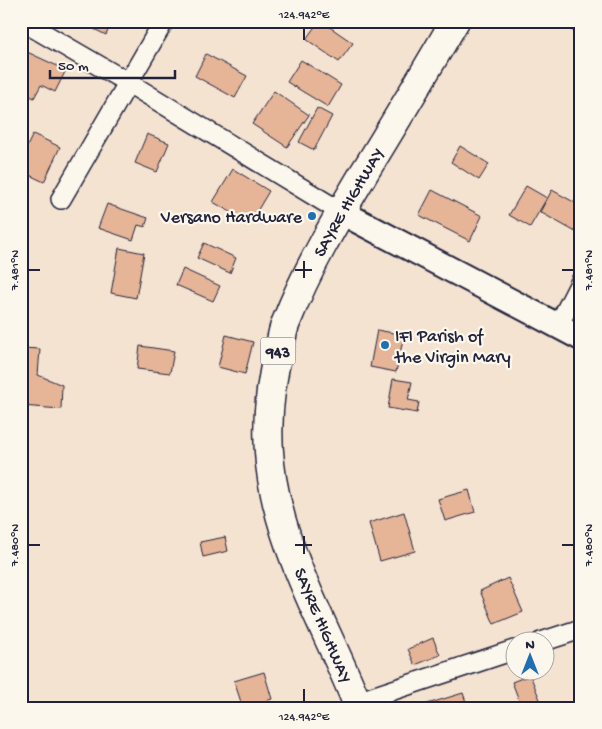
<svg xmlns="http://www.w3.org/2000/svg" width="602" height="729" font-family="'Gochi Hand',sans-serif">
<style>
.building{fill:#e6b597;stroke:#22223b}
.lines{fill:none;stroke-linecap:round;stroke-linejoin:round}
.minor-casing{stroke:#22223b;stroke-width:22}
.tertiary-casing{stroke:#22223b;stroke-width:28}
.trunk-casing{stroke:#22223b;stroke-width:31}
.minor{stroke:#fbf7ec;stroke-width:19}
.tertiary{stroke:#fbf7ec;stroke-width:24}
.trunk{stroke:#fbf7ec;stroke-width:28}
.ticks{fill:none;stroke:#22223b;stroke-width:2}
.poi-dot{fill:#1f6fb2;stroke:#fbf7ec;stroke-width:2}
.labels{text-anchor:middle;stroke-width:4.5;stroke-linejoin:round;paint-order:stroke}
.shield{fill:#fbf7ec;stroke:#636270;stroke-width:1}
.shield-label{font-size:16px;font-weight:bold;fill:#22223b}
.street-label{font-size:18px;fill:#22223b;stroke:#fbf7ec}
.poi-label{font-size:18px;fill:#22223b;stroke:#fbf7ec;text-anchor:end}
.neatline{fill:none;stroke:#22223b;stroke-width:2}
.ticks-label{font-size:12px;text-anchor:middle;fill:#22223b}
</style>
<rect width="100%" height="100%" fill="#f5e3d2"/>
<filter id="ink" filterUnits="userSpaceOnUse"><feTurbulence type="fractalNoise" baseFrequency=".02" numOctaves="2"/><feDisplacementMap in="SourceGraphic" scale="10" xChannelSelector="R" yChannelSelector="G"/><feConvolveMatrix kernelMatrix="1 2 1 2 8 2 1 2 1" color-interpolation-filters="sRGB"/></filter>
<g filter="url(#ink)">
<g class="building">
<path d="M78,21H112L106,35Z"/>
<path d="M319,21H321L353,43L339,62L306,39Z"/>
<path d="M553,21H581V35Z"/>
<path d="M25,51L66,70L55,92L41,85L34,98L21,91V60Z"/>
<path d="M206,54L247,76L235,98L195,76Z"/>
<path d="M301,60L341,85L328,107L287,82Z"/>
<path d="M274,91L309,115L287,147L252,124Z"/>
<path d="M317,108L332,116L314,150L299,142Z"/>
<path d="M33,134L60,147L44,182L21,171V159Z"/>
<path d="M147,134L169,143L157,172L135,163Z"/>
<path d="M460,146L489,164L479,180L451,162Z"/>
<path d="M233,169L269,191L250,223L213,202Z"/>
<path d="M526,186L547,198L530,227L509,215Z"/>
<path d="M432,190L482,216L470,241L419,215Z"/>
<path d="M552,190L581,206V235L540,212Z"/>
<path d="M107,204L148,218L145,227L138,225L133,240L98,228Z"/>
<path d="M204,243L236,258L230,273L197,258Z"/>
<path d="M119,248L144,253L136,298L111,293Z"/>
<path d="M183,269L220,286L213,301L176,285Z"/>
<path d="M377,330L404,335L396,372L370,367Z"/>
<path d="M226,335L253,342L245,374L218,367Z"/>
<path d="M140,346L174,351L170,373L137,369Z"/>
<path d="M22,348L40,349L38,375L62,385L61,409L21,406Z"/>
<path d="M393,379L412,382L408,400L419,402L417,413L388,408Z"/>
<path d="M469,490L475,512L445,521L438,499Z"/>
<path d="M404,512L415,551L380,561L369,523Z"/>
<path d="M225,537L228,551L203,557L200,542Z"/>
<path d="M508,578L523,612L494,624L480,591Z"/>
<path d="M433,638L440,655L415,665L408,649Z"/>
<path d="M264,672L272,699L243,708L234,681Z"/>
<path d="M530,675L543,707L542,708H522L512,682Z"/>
<path d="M463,693L468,708H425L424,705Z"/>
</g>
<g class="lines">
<defs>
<g id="minor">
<path d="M22,21L127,82L341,212"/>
<path d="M61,199L164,21"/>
<path d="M558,326L581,281"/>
<path d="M541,642L581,629"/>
<path d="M357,702L514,650"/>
</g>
<path id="tertiary" d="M341,212L581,338"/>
<g id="trunk">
<path id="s1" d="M359,708C331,637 291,570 275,494C264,444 267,394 280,345C282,337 283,328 287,320C307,269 336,220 364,173C395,123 425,72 455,21"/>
</g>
</defs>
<use href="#minor" class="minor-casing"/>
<use href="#tertiary" class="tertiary-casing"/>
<use href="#trunk" class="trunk-casing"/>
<use href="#minor" class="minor"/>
<use href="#tertiary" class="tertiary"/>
<use href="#trunk" class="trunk"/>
</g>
</g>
<path class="ticks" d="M304,28V40M304,261V278M28,270H40M295,270H312M562,270H574M304,536V554M28,545H40M295,545H312M562,545H574M304,689V702"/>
<g class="poi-dot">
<circle cx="312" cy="216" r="5"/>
<circle cx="385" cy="345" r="5"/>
</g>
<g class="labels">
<rect class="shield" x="260.5" y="337.5" width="35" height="27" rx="4"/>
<g class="shield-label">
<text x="278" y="357">943</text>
</g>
<g class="street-label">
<text dy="6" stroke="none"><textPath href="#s1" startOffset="540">SAYRE HIGHWAY</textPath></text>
<text transform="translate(324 625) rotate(67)" y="6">SAYRE HIGHWAY</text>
</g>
<g class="poi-label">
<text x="302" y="222">Versano Hardware</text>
<text x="395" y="341" text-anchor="start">IFI Parish of<tspan x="395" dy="21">the Virgin Mary</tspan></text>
</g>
</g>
<rect width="602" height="729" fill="none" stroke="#fbf7ec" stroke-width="55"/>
<g transform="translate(530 656)"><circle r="24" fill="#fbf7ec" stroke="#a4a2a5"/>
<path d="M0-4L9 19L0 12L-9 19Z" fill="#1f6fb2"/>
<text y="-8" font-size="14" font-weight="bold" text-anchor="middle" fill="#22223b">N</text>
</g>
<path d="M50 70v8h125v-8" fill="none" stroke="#22223b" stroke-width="2.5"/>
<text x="58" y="70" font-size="15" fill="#22223b" stroke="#fbf7ec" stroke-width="4" paint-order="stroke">50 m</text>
<rect x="28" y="28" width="546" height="674" class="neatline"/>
<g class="ticks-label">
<text x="304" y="18">124.942°E</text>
<text transform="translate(14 270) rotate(-90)" y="4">7.481°N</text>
<text transform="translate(588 270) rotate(-90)" y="4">7.481°N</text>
<text transform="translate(14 545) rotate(-90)" y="4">7.480°N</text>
<text transform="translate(588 545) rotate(-90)" y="4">7.480°N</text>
<text x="304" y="720">124.942°E</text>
</g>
</svg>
